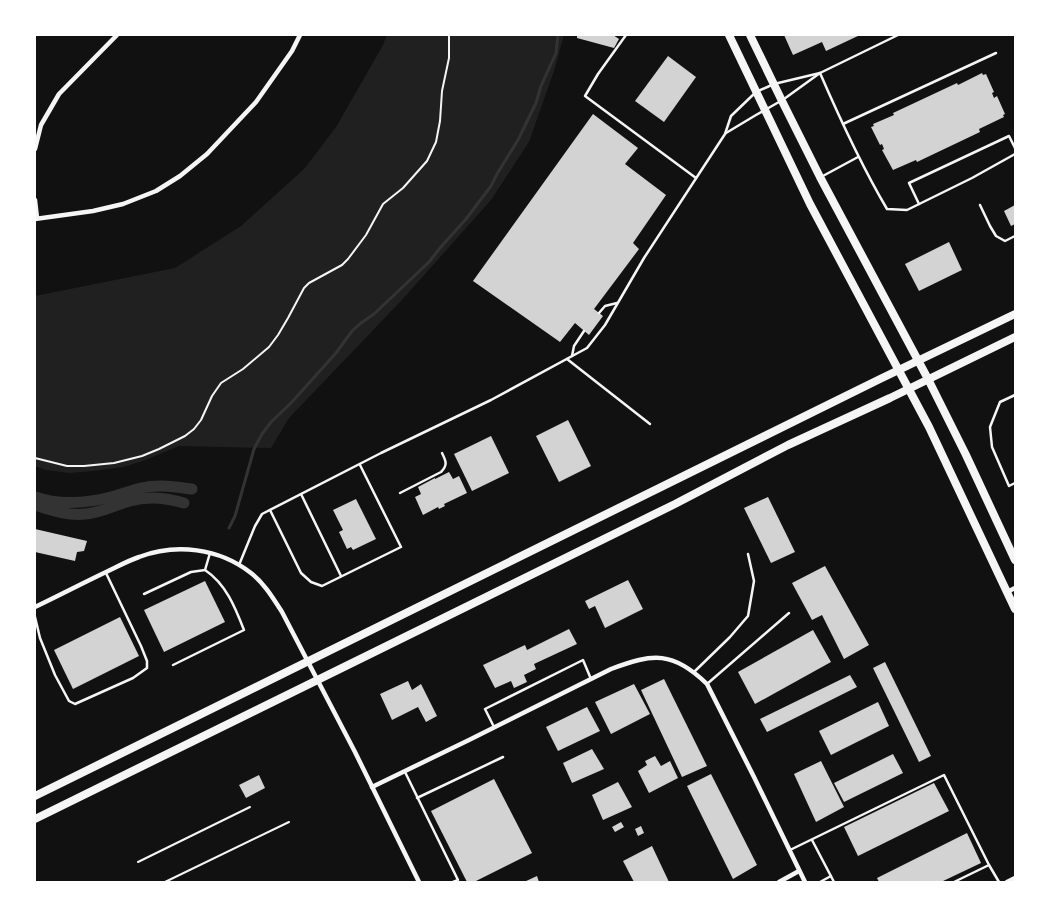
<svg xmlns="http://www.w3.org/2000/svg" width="1050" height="917" font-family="Quicksand,sans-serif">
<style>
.green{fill:#202020}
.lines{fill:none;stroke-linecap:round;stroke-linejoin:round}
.stream{stroke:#333;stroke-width:3}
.canal{stroke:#333;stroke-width:11}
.building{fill:#d3d3d3}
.path{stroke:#f5f5f5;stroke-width:2}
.service{stroke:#f5f5f5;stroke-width:2.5}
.minor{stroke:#f5f5f5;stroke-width:4.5}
.primary{stroke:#f5f5f5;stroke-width:8}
</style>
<rect width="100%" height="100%" fill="#111"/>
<path class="green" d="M387,35H564L555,68L529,142L491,200L401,301L289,418L271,448L179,446L143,461L123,467L93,471L69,473L46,470L35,466V296L175,268L241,226L305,168L336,127L382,47Z"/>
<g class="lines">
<path class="stream" d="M229,528L235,516L254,449L262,434L271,422L291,403L336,353L352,331L361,323L374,314L429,262L440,248L466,219L491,186L497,174L518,140L536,103L541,86L556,53L558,35"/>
<g class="canal">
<path d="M35,497C61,506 89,503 115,496C124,493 132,490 141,488C158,484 175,487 192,489"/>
<path d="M35,505C51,510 68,516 85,514C101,513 115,505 130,501C147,496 167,498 184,503"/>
</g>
</g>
<g class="building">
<path d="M577,35H613L619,39L614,48L577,38Z"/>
<path d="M784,35H860L826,51L822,42L793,55Z"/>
<path d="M668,56L696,77L664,122L635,101Z"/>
<path d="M982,73L983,75L986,74L994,92L992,93L994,98L997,96L1005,114L1003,115L1004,117L979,129L980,132L917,162L916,160L893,170L882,150L884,149L882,144L880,145L871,127L874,126L873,124L894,115L893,113L957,83L958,85Z"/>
<path d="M593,114L638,148L625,164L666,195L633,243L639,249L594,309L603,316L589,335L575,323L560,342L473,281Z"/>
<path d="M1015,205V224L1011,226L1004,211Z"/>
<path d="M949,242L962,270L919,291L905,264Z"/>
<path d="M568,420L591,466L559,482L536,436Z"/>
<path d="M491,436L509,473L472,491L454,454Z"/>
<path d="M449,472L453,479L459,476L467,493L444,504L445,506L439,509L438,507L423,515L415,497L421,494L418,487L435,478V479Z"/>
<path d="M768,497L795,552L771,563L744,508Z"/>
<path d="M356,499L376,539L353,550L351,547L347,549L339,532L343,530L333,510Z"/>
<path d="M35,529L87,541L84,551L77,552L75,561L35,552Z"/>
<path d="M825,566L869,645L844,659L822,615L812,620L792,583Z"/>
<path d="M628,580L643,609L605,628L595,606L589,609L585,601Z"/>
<path d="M205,581L225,622L164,652L144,610Z"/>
<path d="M120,617L139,656L73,689L54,650Z"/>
<path d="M569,629L577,644L534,664L536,669L524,675L527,682L514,688L511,681L495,688L483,665L525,645L527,650Z"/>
<path d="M813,630L831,662L755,704L738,672Z"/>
<path d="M885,662L931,756L919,762L873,668Z"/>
<path d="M850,675L857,687L767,732L760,719Z"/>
<path d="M664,679L707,766L682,777L641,690Z"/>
<path d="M408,681L412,690L421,684L437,716L426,722L418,707L392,720L380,694Z"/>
<path d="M634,684L650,714L611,734L595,702Z"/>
<path d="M878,702L889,726L831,755L819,731Z"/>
<path d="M587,707L600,731L558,751L546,727Z"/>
<path d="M592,749L604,769L572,783L563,763Z"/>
<path d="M893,754L903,773L844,802L834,783Z"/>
<path d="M655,756L661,766L670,761L678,778L649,793L638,771L647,765L645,761Z"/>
<path d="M821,761L844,807L816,822L794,774Z"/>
<path d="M711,774L757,865L733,879L687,786Z"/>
<path d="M259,775L265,788L246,798L239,785Z"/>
<path d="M494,779L532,853L474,882H467L431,811Z"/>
<path d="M618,782L632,807L603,820L592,795Z"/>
<path d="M934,783L949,811L858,856L844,827Z"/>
<path d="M621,822L624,827L615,832L612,827Z"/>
<path d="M641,826L644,833L638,836L635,829Z"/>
<path d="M967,833L981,863L941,882H879L877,878Z"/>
<path d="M652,846L669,882H634L623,861Z"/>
<path d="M537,876L539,882H524Z"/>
</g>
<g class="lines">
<g class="path">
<path d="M35,458L67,466H84L114,463L142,456L159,449L185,436L194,429L201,420L212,396L221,383L243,369L269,347L278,335L288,318L304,288L309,283L342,265L348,259L366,235L383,204L403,188L427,161L436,142L440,121L442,91L449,58V35"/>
<path d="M138,862L250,807"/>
<path d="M165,882L289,822"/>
</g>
<g class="service">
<path d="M626,35L598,74L585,96L696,178"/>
<path d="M820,73C840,119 861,165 887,209L907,210L972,178L1015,154"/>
<path d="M784,99L820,73L898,35"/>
<path d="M843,124L996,53"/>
<path d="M726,133L756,115L779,102"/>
<path d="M821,177L858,157"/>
<path d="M919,204L909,183L1009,136L1015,148"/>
<path d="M980,205L990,226L996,236L1005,241L1015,236"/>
<path d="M599,313L605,306L617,303"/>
<path d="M572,356L574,346L584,331"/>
<path d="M567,359L650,424"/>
<path d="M1015,395L1000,402L990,427L992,447L1009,486L1015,483"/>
<path d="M400,493L441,472C448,465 446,461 442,453"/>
<path d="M301,494L341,576"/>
<path d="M270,510L301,573L311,582L322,586L401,547L360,465"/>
<path d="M239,565L255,526L262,514L381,453L491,400L587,348L605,325L644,258L725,134L731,116L756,92L774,84L820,73"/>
<path d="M144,594L191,572L205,570L210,553"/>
<path d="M35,617L40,638L55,675L69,701L75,704L133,678L147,668V661L141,646L106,573"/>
<path d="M173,665L244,630C235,607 226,584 205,570"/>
<path d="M694,672L730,637L748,616L754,581L748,554"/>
<path d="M707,684L789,613"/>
<path d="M494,727L485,709L583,660L591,679"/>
<path d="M405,772L458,880L453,882"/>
<path d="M417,798L503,757"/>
<path d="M812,840L834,882"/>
<path d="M790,850L944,775L989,865L954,882"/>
<path d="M989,865L999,882"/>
<path d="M820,882L831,876"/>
</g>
<g class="minor">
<path d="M35,149L41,125L59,94L117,35"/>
<path d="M35,200L37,218"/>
<path d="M35,219L93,211L123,204L156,191L180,176L207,154L256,102L292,51L300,35"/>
<path d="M1007,592L1015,588"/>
<path d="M35,607C58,596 81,584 104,573C115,568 127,561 139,557C176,543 219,548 251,573C264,583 273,598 282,612L355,752L419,882"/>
<path d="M372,787L469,740L611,669C653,653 673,651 707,684L754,777L805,882"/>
<path d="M779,882L799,871"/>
<path d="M1007,882L1015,878"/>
</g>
<g class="primary">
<path d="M729,35L810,204L929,427L1015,609"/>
<path d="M750,35L782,101L820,177L928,379L966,455L1015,560"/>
<path d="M35,796L880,379L1015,314"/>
<path d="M35,819L675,504L788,445L890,398L1015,337"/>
</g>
</g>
<rect width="1050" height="917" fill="none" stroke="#ffffff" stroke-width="72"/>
</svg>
